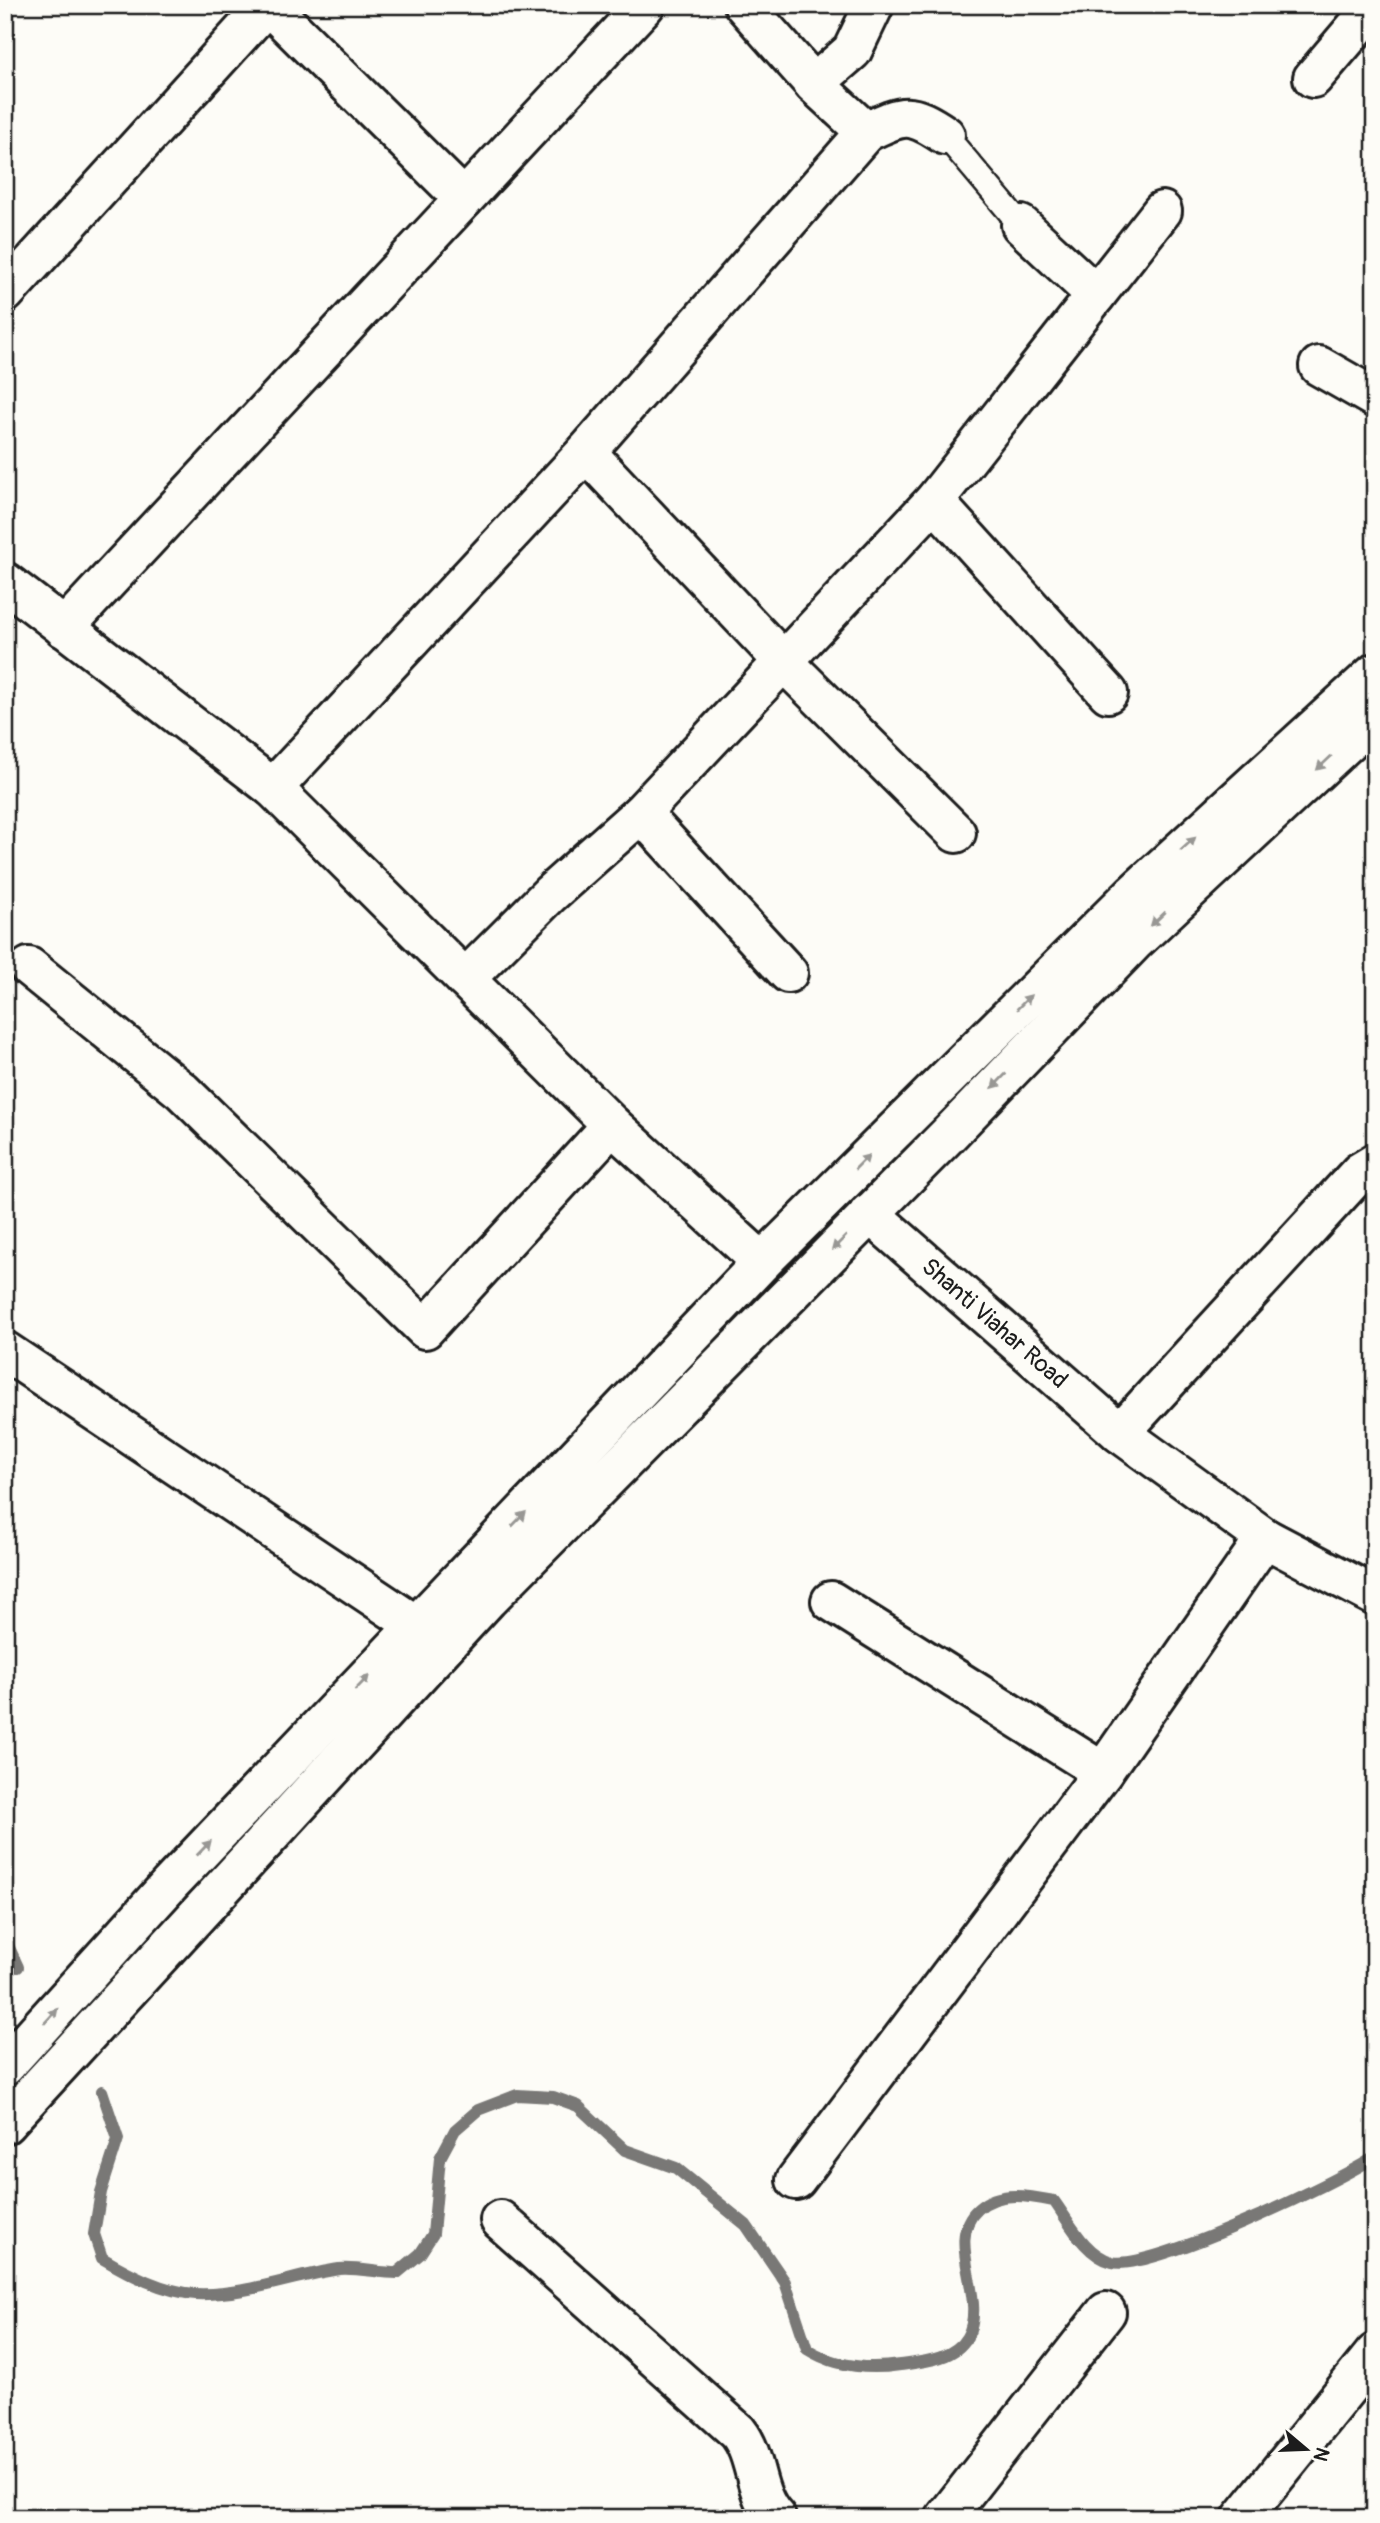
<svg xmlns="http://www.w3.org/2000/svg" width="1380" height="2523" font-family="Pangolin,sans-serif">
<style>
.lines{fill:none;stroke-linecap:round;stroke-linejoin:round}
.stream{stroke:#797876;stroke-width:12}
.lane-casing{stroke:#1c1c1c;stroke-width:28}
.street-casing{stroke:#1c1c1c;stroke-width:44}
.secondary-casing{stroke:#1c1c1c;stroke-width:44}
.lane{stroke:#fdfcf7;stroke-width:23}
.street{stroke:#fdfcf7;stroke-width:38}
.secondary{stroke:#fdfcf7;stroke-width:38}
.oneway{fill:#989794}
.labels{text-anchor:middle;stroke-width:6;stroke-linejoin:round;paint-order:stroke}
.street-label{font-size:24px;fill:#1c1c1c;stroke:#fdfcf7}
</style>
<rect width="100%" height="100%" fill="#fdfcf7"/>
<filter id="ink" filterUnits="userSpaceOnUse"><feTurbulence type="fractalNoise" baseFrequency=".0143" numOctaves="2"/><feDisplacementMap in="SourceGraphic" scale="14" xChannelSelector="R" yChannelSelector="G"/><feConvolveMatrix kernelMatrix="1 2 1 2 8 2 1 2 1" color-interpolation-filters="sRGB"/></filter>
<g filter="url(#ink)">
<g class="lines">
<g class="stream">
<path d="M5,1939L18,1967"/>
<path d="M102,2091L118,2139L101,2192L94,2234L102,2258C129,2274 163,2292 196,2294C244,2296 292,2276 339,2269C354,2267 380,2273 397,2273L420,2254L433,2234L440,2158L455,2130L478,2110L517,2095L553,2097L578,2106L625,2150L676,2168L746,2225L785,2282L807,2349C834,2366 867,2370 900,2365C922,2362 954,2360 967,2337C989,2298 943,2240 978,2209C999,2190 1029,2196 1054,2201C1070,2223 1085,2255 1112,2262C1150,2272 1337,2182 1375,2157"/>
</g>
<defs>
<path id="lane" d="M945,135L1021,225"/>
<g id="street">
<path d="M268,5L464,199"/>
<path d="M1313,78L1375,5"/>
<path d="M814,84L852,51L874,5"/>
<path d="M866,132C904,114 909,111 945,135"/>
<path d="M1021,225L1096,295"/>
<path d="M5,293L267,5"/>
<path d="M1319,366L1375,398"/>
<path d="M586,452L782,660L956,833"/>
<path d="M934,501L1108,693"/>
<path d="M5,582L273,788L612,1125L762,1262"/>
<path d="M64,628L645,5"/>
<path d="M273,788L586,452L866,132L814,84L744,5"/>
<path d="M641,813L788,973"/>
<path d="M29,967L182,1091L425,1329L612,1125"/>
<path d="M465,979L550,894L641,813L934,501L1162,211"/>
<path d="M869,1213L1120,1433"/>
<path d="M5,1351L417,1626"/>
<path d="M1265,1538L1375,1596"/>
<path d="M831,1601L1103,1772"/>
<path d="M796,2180L1103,1772L1265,1538L1120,1433L1360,1172L1375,1163"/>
<path d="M500,2220L738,2432C758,2457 753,2494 776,2518"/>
<path d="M945,2518L1106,2312"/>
<path d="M1242,2518L1375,2353"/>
</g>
<g id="secondary">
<path d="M5,2066L170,1884L762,1262L1133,894L1375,673"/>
<path d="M5,2124L488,1599L948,1135L1135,941L1375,717"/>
</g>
</defs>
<use href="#lane" class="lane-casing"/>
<use href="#street" class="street-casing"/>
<use href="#secondary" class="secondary-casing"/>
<use href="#lane" class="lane"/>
<use href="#street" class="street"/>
<use href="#secondary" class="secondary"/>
</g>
<defs><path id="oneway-solid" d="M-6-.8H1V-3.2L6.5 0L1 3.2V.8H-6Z" transform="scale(1.75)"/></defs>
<g class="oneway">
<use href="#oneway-solid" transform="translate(1324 763) rotate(137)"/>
<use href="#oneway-solid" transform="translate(1188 844) rotate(-42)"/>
<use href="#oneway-solid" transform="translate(1158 919) rotate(137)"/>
<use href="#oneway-solid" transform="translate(1024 1002) rotate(-45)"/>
<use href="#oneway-solid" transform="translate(999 1081) rotate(134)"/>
<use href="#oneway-solid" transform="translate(862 1162) rotate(-45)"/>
<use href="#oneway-solid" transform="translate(839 1243) rotate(135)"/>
<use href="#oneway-solid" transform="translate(519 1519) rotate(-46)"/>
<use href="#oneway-solid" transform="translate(362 1683) rotate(-46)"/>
<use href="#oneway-solid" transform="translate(204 1848) rotate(-46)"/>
<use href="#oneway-solid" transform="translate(51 2016) rotate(-48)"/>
</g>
</g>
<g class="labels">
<g class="street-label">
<text transform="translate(995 1323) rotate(41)" y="8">Shanti Viahar Road</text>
</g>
</g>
<rect width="1380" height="2523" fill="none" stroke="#fdfcf7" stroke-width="28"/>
<rect x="14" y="14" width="1352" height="2495" fill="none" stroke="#1c1c1c" stroke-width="2.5" filter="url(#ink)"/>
<g transform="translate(1306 2449) rotate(109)" stroke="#fdfcf7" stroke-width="5" paint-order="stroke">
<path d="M0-5L12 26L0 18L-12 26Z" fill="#1c1c1c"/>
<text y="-10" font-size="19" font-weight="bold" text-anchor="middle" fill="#1c1c1c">N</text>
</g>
</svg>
